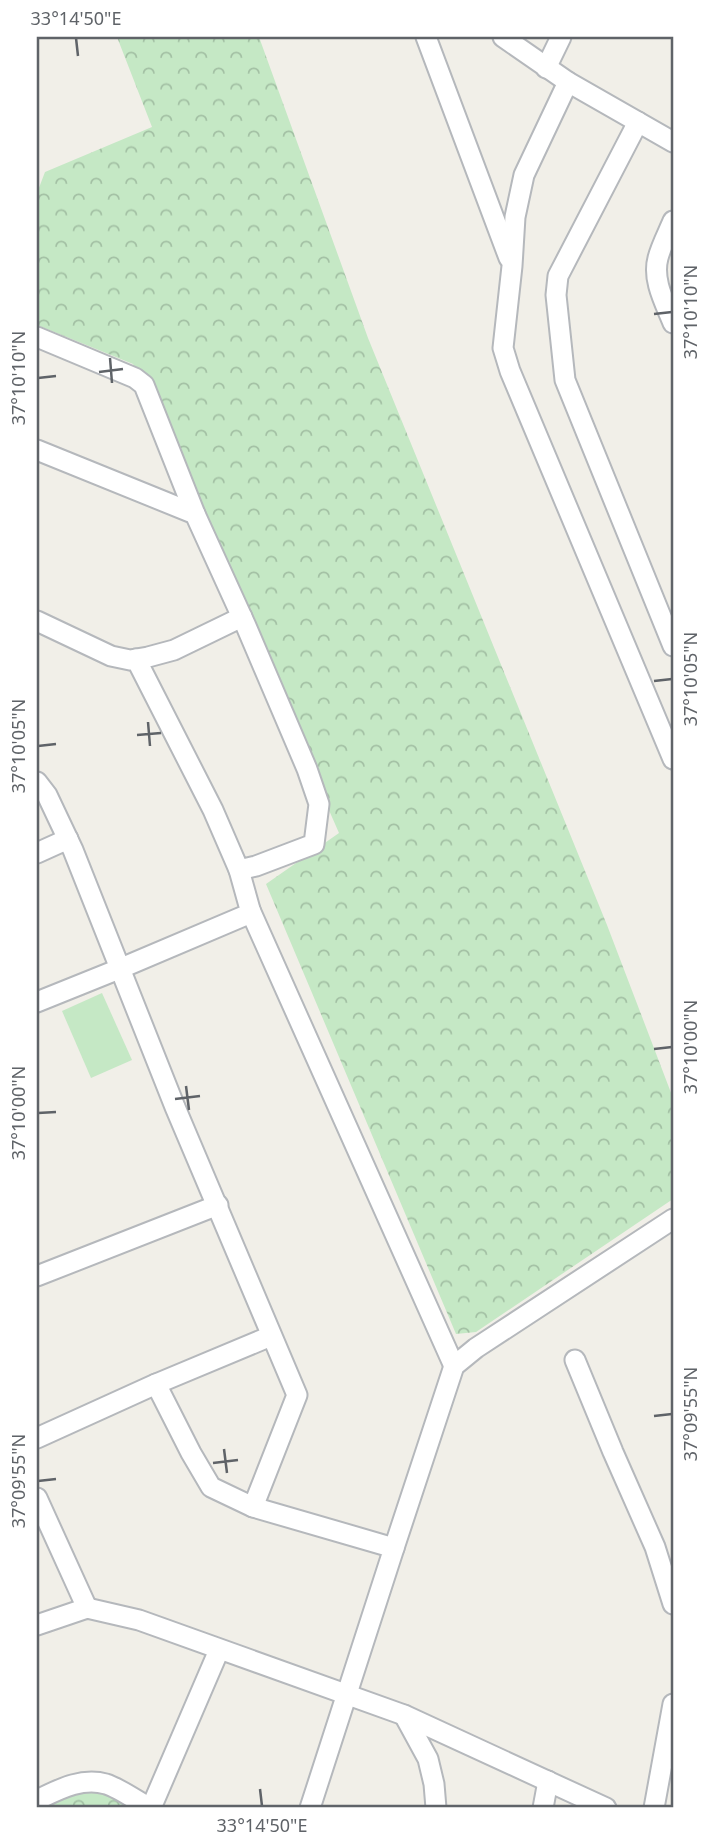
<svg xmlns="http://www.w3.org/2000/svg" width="710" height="1845" font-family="'Noto Sans',sans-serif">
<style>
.green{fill:#c5e8c5}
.park{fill:url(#park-crowns)}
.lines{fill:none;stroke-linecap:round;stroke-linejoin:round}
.minor-casing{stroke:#b5b8bc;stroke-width:23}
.minor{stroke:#fff;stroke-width:19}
.ticks{fill:none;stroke:#5f6368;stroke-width:2.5}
.neatline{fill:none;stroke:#5f6368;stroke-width:2.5}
.ticks-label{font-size:18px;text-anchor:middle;fill:#5f6368}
</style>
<defs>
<pattern id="park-crowns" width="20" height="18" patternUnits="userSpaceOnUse" patternTransform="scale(1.75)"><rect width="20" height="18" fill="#c5e8c5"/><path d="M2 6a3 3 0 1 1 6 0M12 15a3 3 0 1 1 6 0" fill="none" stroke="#a3c0a4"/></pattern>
</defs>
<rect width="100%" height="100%" fill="#f1efe8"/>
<path class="green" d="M102,993L132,1060L91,1078L62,1011Z"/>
<g class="park">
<path d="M117,37H259L368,338L607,925L673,1098V1199L476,1332L456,1334L266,884L339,833L133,364L37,325V193L45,172L152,127Z"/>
<path d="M82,1791L107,1793L134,1808H37Z"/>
</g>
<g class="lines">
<defs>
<g id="minor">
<path d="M426,37L509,258"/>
<path d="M503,37L568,82L673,142"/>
<path d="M546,68L561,37"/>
<path d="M568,82L524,175L515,217L512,266L503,348L510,371L673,759"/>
<path d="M638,122L558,276L556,295L565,380L673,646"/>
<path d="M673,221C668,233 661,246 658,258C652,280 665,303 673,323"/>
<path d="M37,337L135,378L144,385L195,514"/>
<path d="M37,450L195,514L246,626L307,769L319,804L314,844L256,866L239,870L213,810L136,659"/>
<path d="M37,621L111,656L130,660L148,657L174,650L242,617"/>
<path d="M37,782L47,795L73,850L175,1107L297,1395L253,1507"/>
<path d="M37,853L68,839"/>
<path d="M250,910L454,1366"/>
<path d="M37,1002L119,969L251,913L239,870"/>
<path d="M37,1276L218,1205"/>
<path d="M575,1360L613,1452L655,1547L673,1604"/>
<path d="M156,1384L191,1453L211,1487L253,1507L394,1548L310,1808"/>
<path d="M37,1438L156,1384L271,1336"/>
<path d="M37,1498L87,1608"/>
<path d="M394,1548L454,1366L476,1348L673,1219"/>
<path d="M37,1625L87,1608L139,1620L404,1715L606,1808"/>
<path d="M404,1715L428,1759L434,1784L436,1808"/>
<path d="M37,1800C58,1790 81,1777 106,1784C119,1788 137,1801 150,1808"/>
<path d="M151,1808L219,1650"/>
<path d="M543,1808L548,1781"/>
<path d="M654,1808L673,1704"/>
</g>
</defs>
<use href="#minor" class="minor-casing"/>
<use href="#minor" class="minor"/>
</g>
<path class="ticks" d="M76,38L78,56M654,314L672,312M110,358L112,383M99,372L123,369M38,378L56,376M654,681L672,679M148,722L150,746M137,735L161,733M38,746L56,744M654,1049L672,1047M186,1086L189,1110M175,1099L200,1096M38,1113L56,1112M654,1416L672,1414M224,1449L227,1473M213,1463L238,1460M38,1481L56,1479M260,1789L262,1806"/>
<rect width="710" height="1845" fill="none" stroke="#ffffff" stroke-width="77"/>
<rect x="38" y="38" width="634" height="1768" class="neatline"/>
<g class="ticks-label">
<text x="76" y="25">33°14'50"E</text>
<text transform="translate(691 312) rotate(-90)" y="6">37°10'10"N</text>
<text transform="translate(19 378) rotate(-90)" y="6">37°10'10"N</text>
<text transform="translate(691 679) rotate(-90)" y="6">37°10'05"N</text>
<text transform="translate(19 746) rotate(-90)" y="6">37°10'05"N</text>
<text transform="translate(691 1047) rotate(-90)" y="6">37°10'00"N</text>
<text transform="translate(19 1113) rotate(-90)" y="6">37°10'00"N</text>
<text transform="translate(691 1414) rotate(-90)" y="6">37°09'55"N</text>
<text transform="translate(19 1481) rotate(-90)" y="6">37°09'55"N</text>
<text x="262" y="1832">33°14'50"E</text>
</g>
</svg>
